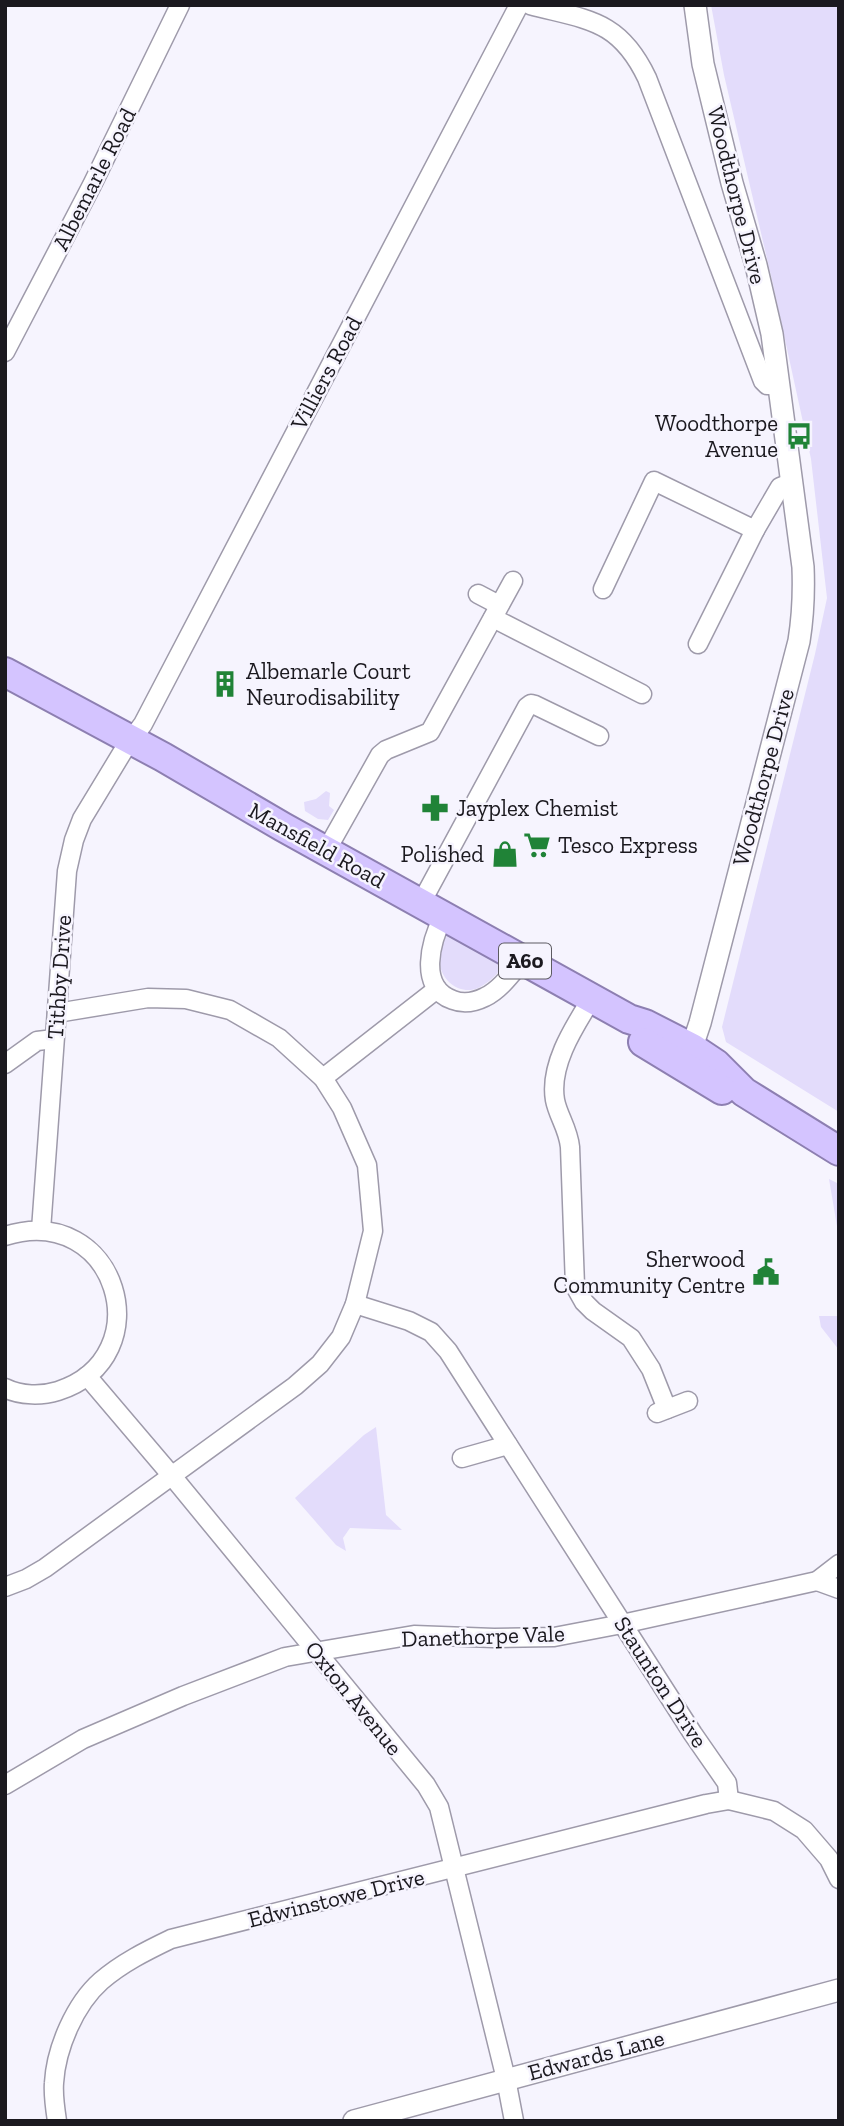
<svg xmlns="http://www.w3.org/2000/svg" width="844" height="2126" font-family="'Zilla Slab',serif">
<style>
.green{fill:#e3dcfb}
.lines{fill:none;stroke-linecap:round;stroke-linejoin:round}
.minor-casing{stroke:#9e9aaa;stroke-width:21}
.tertiary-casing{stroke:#9e9aaa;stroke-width:24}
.trunk-casing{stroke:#8d7fb1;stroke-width:32}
.minor{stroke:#fff;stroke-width:18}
.tertiary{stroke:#fff;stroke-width:21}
.trunk{stroke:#d4c4ff;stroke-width:28}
.labels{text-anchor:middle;stroke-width:5;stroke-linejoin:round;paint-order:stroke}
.shield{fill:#f6f4fe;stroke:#5d5b62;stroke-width:2}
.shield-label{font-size:21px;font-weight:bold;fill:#1b191f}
.street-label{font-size:23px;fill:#1b191f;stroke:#f6f4fe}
.poi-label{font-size:23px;fill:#1b191f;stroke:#f6f4fe;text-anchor:end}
</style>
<rect width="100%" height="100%" fill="#f6f4fe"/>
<g class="green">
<path d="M711,5H839V1112L726,1042L722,1027L815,654L827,598L811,459L772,280L724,75Z"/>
<path d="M326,791L330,793L329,806L334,810L328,820L318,819L305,811L304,802L316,799Z"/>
<path d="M448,933L504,965C497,974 489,983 478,988C462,995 443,983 440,965C438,954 442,943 448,933Z"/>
<path d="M829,1179L839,1184V1238Z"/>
<path d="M819,1316H839V1350L821,1327Z"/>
<path d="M376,1427L386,1515L402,1530L350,1528L343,1538L346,1551L336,1545L295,1498L364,1435Z"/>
</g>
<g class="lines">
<defs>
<g id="minor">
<path d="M530,5C587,20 619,19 647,78L763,381L767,385H779"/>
<path d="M5,352L92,185L180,5"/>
<path d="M603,589L654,481L755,530L780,487L790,483"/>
<path d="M478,594L499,605"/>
<path d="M493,618L642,694"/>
<path d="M698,644L755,530"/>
<path d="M326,851L380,755L386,750L430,732L513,581"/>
<path d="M421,903L527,707L531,704L535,705L599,736"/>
<path d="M444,915C431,940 417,988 453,1000C463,1004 475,1002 485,997C500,990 512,973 523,960"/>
<path d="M592,998C574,1027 549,1065 555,1100C558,1116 568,1128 570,1147L575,1286L584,1302L593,1311L631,1338L651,1369L667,1409"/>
<path d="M5,1064L37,1041L54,1039"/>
<path d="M323,1078L437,989"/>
<path d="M41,1230L67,871L74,840L82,819L125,748L143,724L519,5"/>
<path d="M5,1236C117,1201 163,1357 58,1391C42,1396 21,1396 5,1388"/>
<path d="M355,1304L409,1321L431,1332L448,1351L693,1734L727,1783L729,1800"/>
<path d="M87,1376L172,1476L426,1785L439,1807L506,2079L514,2121"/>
<path d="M657,1413L688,1401"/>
<path d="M462,1458L508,1445"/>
<path d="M817,1581L839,1589"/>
<path d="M5,1587L26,1579L45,1568L295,1386L320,1364L341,1337L355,1304L373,1231L367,1165L342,1108L323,1078L279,1038L230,1010L186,999L148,998L57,1013"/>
<path d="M5,1785L83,1739L183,1696L285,1657L414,1635L494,1638L554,1637L622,1624L817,1581L839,1564"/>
<path d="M57,2121C55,2108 53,2095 54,2083C56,2048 75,2004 101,1981C122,1963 146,1951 171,1939L706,1804L729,1800L774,1811L804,1830L829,1859L839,1879"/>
</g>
<g id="tertiary">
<path d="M687,1062L700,1023L799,641C803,616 804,592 803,567L772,334L756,265L732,183L703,64L695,5"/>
<path d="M354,2121L839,1990"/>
</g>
<g id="trunk">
<path d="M5,672L163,757L283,827L629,1019L645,1024L692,1048L716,1064L744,1092L839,1151"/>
<path d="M643,1042L722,1090"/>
</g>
</defs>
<use href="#minor" class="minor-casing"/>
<use href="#tertiary" class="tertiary-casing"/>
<use href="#trunk" class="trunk-casing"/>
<use href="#minor" class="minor"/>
<use href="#tertiary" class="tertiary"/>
<use href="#trunk" class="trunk"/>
</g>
<defs>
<symbol id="bus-bare" viewBox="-9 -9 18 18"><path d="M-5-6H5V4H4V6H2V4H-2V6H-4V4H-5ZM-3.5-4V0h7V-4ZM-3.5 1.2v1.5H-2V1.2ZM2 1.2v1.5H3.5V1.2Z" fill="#208337" stroke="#f6f4fe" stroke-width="2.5" paint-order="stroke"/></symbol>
<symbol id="building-bare" viewBox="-9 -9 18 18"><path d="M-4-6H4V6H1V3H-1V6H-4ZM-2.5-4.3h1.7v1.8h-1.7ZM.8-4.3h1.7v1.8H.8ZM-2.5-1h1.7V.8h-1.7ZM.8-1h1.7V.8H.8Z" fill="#208337" stroke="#f6f4fe" stroke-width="2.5" paint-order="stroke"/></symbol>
<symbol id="pharmacy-bare" viewBox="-9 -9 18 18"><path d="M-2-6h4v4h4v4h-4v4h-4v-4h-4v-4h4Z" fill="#208337" stroke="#f6f4fe" stroke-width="2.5" paint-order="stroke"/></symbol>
<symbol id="supermarket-bare" viewBox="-9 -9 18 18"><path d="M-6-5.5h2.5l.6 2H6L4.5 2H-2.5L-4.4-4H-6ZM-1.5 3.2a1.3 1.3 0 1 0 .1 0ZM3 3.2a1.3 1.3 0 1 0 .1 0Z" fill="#208337" stroke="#f6f4fe" stroke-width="2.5" paint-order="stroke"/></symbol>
<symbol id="shop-bare" viewBox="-9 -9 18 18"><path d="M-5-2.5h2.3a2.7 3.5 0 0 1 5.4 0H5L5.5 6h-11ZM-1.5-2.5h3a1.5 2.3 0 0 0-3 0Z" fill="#208337" stroke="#f6f4fe" stroke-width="2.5" paint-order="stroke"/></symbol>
<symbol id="civic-bare" viewBox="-9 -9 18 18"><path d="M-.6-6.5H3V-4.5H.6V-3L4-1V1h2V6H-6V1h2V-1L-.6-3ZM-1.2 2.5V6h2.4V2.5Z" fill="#208337" stroke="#f6f4fe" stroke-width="2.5" paint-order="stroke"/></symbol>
</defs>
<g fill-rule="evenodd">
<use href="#bus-bare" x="780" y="417" width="38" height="38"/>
<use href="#building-bare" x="206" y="665" width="38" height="38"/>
<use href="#pharmacy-bare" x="416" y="789" width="38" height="38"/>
<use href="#supermarket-bare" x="518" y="826" width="38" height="38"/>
<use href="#shop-bare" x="486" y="835" width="38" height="38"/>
<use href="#civic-bare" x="747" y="1253" width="38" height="38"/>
</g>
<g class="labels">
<rect class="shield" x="499" y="943.5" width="52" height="35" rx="5"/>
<g class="shield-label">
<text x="525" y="968">A60</text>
</g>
<g class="street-label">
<text transform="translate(94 179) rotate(-63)" y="8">Albemarle Road</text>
<text transform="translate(737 195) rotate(76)" y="8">Woodthorpe Drive</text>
<text transform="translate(326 373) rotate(-62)" y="8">Villiers Road</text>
<text transform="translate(763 777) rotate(-75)" y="8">Woodthorpe Drive</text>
<text transform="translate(317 845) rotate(29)" y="8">Mansfield Road</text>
<text transform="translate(59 977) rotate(-86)" y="8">Tithby Drive</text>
<text transform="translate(483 1636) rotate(-2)" y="8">Danethorpe Vale</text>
<text transform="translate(661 1682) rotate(57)" y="8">Staunton Drive</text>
<text transform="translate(354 1698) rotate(51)" y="8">Oxton Avenue</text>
<text transform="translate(336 1898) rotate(-14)" y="8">Edwinstowe Drive</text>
<text transform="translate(596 2055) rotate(-15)" y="8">Edwards Lane</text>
</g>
<g class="poi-label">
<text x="778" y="431">Woodthorpe<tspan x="778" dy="26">Avenue</tspan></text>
<text x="246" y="679" text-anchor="start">Albemarle Court<tspan x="246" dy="26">Neurodisability</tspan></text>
<text x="456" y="816" text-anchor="start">Jayplex Chemist</text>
<text x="558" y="853" text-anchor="start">Tesco Express</text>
<text x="484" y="862">Polished</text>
<text x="745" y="1267">Sherwood<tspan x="745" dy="26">Community Centre</tspan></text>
</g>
</g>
<rect width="844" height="2126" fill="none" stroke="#1b191f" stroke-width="14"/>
</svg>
